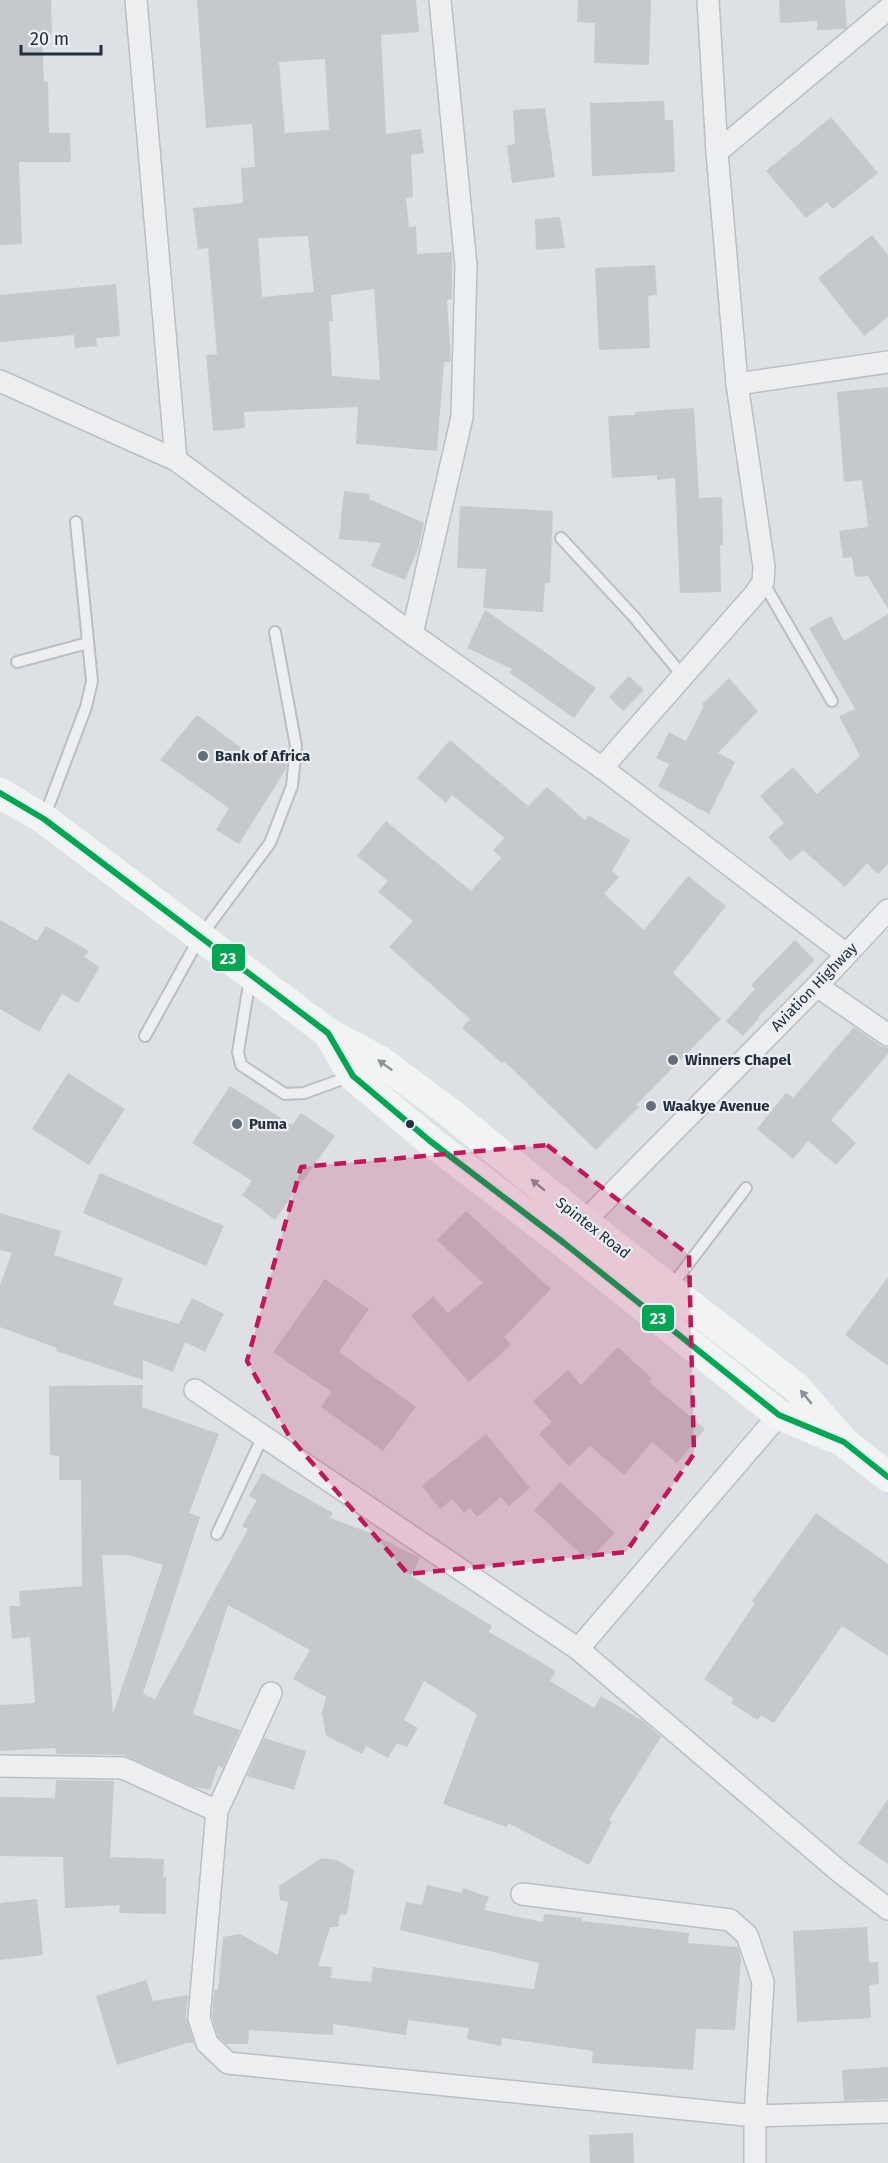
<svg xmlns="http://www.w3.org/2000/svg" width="888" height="2163" font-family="'Fira Sans',sans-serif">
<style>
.building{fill:#c5c8cc;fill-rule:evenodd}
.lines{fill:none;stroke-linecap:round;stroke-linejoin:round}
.service-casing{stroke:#bcbec2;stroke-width:14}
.minor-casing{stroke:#bcbec2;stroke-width:24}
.service{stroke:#edeef0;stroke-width:10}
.minor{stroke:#edeef0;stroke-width:21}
.secondary{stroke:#f2f4f4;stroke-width:30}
.bus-1-casing{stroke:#eaeff4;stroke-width:10}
.bus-1{stroke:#00a651;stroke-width:6}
.oneway{fill:#8b9299}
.marked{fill:#c2185b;fill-opacity:0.2;stroke:#c2185b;stroke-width:4.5;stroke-dasharray:12 8;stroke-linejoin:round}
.poi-dot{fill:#656d78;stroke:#eaeff4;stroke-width:2}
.bus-dot{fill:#242f3e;stroke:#eaeff4;stroke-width:2}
.labels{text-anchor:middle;stroke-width:4.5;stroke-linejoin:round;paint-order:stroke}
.poi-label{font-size:15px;font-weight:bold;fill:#242f3e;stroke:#eaeff4;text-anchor:start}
.street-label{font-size:15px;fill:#242f3e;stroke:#eaeff4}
.line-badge{stroke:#eaeff4;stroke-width:2}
.badge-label{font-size:16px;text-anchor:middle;font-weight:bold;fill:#fff}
</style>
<rect width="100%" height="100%" fill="#dde0e4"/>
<g class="building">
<path d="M0,0H51L52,34L42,35L44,82H48L49,133H70L71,162H19L22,244L0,245Z"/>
<path d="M197,0H416L419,32L381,35L386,134L421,129L424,153L411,155L413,197L406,198L409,227L416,226L417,254L452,252V299L447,300L451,362H444L437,451L356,444L358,407L244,412L245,428L213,431L206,355L217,354L208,248L198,249L193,208L243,203L241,168L255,167L252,124L206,128ZM325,59L329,130L285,133L279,62ZM308,236L314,292L262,297L258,238ZM374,289L380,380L332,376L329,321H333L331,295Z"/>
<path d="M578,0H651L649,65L594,63L595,23L577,22Z"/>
<path d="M779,0H845L847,27L845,29L817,30V21L780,23Z"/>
<path d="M664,101L665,120H673L675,172L592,176L590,103Z"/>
<path d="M545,108L555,177L512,183L507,145L515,144L513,110Z"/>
<path d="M831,117L878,173L833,209L827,202L806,218L766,171Z"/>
<path d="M560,217L565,248L536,250L535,219Z"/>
<path d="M872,235L888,255V317L864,336L818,278Z"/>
<path d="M655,265L657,295L648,296L650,348L599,350L595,268Z"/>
<path d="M116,284L120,336L96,338L97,346L75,348L74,335L0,342V295Z"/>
<path d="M888,387V609L868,576L855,577L852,557L843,558L839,531L868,527L862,480L844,482L837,392Z"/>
<path d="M694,408L699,498L722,497L723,546L720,545L721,592L680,593L675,478L657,480V475L612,478L608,416L635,415V412Z"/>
<path d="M344,491L369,494V499L424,523L418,549L405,580L371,566L381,543L339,539Z"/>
<path d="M460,506L553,511L550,583H545L543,612L483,608L486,569L457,568Z"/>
<path d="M485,610L596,688L574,718L510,673L512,669L467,648Z"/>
<path d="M888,614V864L878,874L867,863L845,887L803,850L790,861L768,837L784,823L760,796L793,767L817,794L860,756L839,716L855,709L809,628L831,616L844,641Z"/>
<path d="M629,676L644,690L623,711L609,697Z"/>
<path d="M729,678L758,711L718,753L735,762L709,814L658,786L669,764L656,758L669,732L686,741L704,706L702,704Z"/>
<path d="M197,715L259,761L265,751L287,764L286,769L239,844L216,830L229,808L160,760Z"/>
<path d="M450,740L528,806L547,787L585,820L588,815L630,840L612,871L619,877L604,894L644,930L688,876L726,906L673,973L721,1019L636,1105L639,1107L596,1150L504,1061L502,1063L462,1028L470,1019L389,947L413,921L378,892L388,881L357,856L386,821L471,891L501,858L493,850L505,838L452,795L446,803L417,778Z"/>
<path d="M0,920L37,941L46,926L89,951L84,957L100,967L78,1003L62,994L39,1032L0,1009Z"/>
<path d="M795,940L815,960L758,1017L759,1018L743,1036L726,1021L755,989L751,985Z"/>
<path d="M854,1027L881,1046L888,1048V1054L831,1120L856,1143L836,1165L808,1141L793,1159L757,1129L786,1093L793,1098Z"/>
<path d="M68,1073L125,1109L89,1165L32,1129Z"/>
<path d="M230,1086L292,1125L301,1113L335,1136L275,1220L242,1195L252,1181L192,1143Z"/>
<path d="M100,1173L224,1226L206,1266L83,1213Z"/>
<path d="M466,1211L551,1289L504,1337L511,1345L469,1382L411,1316L433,1296L448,1313L483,1283L437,1240Z"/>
<path d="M0,1213L61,1231L54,1255L123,1278L113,1305L179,1324L192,1298L224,1314L205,1352L185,1342L173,1372L143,1360V1380L56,1351L57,1348L0,1327V1285L12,1253L0,1250Z"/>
<path d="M888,1277V1366L845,1335Z"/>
<path d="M325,1279L369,1309L339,1352L416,1407L383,1451L321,1407L332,1392L273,1352Z"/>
<path d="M618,1347L652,1379L649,1382L705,1429L677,1463L652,1442L624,1475L590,1446L569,1466L539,1434L552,1422L533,1401L568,1370L581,1385Z"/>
<path d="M143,1385L142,1407L219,1434L189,1513L200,1517L143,1694L155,1699L248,1529L242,1526L257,1500L249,1496L262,1473L333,1513L330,1518L371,1533L420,1558L411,1576L492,1626L489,1632L556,1671L550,1681L594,1708L601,1696L643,1721L661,1737L609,1820L612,1822L589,1865L508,1823L507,1827L443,1804L477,1714L424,1681L404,1720L418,1728L407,1747L397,1743L388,1758L366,1746L362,1754L326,1736L322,1713L326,1697L293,1679L310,1650L228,1605L193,1714L240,1730L223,1768L218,1766L210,1790L194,1787L124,1755L57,1754L55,1748L0,1751V1705L35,1703L30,1637L12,1639L9,1606H20L19,1591L82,1586L81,1480H59V1456L50,1455L49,1386ZM102,1555H128L163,1565L113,1714Z"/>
<path d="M486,1434L530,1488L509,1506L501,1497L477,1517L470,1508L464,1513L452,1499L440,1509L422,1486Z"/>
<path d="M560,1482L615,1533L588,1561L534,1510Z"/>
<path d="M816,1513L888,1564V1656L842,1626L774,1723L761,1715L758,1720L731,1703L734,1699L704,1679L755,1603L752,1601Z"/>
<path d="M264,1738L306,1751L294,1790L247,1776Z"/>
<path d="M56,1780L114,1781L110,1857L164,1859L163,1877H166V1914L119,1913L120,1905L65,1908L63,1857L0,1856V1797L55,1798Z"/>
<path d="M888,1799V1864L858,1843Z"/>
<path d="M322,1858L337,1860L354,1870L347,1915L340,1914L338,1927H330L318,1966L332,1967L331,1978L371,1982L373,1967L534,1989L539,1963L400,1930L406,1902L422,1905L427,1885L462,1893L463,1888L489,1897L484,1910L543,1922L544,1914L582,1918V1921L689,1933L688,1943L738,1947L741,1958L735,2030L696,2029L693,2070L592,2063L593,2051L502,2038L501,2046L467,2039L469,2028L408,2020L406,2035L333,2024V2035L249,2030L248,2044H226L218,2036L212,2017L214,1990H218L223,1937L240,1934L278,1955L288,1902L280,1900L279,1886Z"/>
<path d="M37,1899L43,1955L0,1960V1903Z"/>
<path d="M867,1927L869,1963L878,1962L879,1984L869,1985L871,2018L797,2022L793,1931Z"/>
<path d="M146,1980L153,2001L188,1995L186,2017L194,2043H187L117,2065L96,1996Z"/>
<path d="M888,2067V2099L844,2101L842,2070Z"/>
<path d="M633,2133L634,2163H590L589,2135Z"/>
</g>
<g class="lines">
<defs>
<g id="service">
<path d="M561,538L634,617L683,676"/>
<path d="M763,582L832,701"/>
<path d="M17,662L88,643"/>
<path d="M44,818L86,707L92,681L76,522"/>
<path d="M250,978L238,1052L241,1065L285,1094L304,1093L351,1076"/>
<path d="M145,1036L200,937L270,843L292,786L296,746L275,632"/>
<path d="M670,1288L746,1188"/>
<path d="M217,1534L263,1436"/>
</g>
<g id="minor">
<path d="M136,0L176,460"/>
<path d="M717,152L888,9"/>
<path d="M0,381L176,460L412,634L602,768L846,954"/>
<path d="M737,384L888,362"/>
<path d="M412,634L462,417L466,266L440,0"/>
<path d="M602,768L755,594L763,582L764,567L737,384L717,152L708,0"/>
<path d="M817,986L888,1035"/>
<path d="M574,1232L817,986L888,910"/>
<path d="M195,1390L578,1649L840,1872L888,1909"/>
<path d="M578,1649L779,1415"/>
<path d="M271,1693L217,1811L199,2018L207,2043L228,2063L755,2116L888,2112"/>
<path d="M0,1766L123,1768L217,1811"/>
<path d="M522,1894L730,1920L747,1935L763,1982L755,2116V2163"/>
</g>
</defs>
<use href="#service" class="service-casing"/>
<use href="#minor" class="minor-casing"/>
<use href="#service" class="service"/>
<use href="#minor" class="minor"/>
<g class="secondary">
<path d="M0,793L44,819L328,1033L379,1060L449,1112L584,1222L797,1388L844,1442L888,1477"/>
<path d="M328,1033L353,1076L430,1141L564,1243L779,1415L837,1439"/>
</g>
<defs>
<path id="bus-1" d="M0,793L44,819L328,1033L353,1076L430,1141L564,1243L779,1415L844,1442L888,1477"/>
</defs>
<use href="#bus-1" class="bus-1-casing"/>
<use href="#bus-1" class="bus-1"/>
</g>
<defs><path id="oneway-solid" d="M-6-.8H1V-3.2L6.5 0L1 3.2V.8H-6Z" transform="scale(1.5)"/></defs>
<g class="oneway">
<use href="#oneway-solid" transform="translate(385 1065) rotate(-144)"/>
<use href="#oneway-solid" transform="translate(538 1185) rotate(-141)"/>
<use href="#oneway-solid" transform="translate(806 1397) rotate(-130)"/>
</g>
<path class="marked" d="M547,1145L689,1255L694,1454L626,1552L408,1574L289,1436L247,1361L301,1167Z"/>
<g class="poi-dot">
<circle cx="203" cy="756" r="6"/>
<circle cx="673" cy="1060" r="6"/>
<circle cx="651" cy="1106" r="6"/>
<circle cx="237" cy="1124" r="6"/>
</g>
<circle class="bus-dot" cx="410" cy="1124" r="5"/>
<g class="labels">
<g class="poi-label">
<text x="215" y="761">Bank of Africa</text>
<text x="685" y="1065">Winners Chapel</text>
<text x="663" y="1111">Waakye Avenue</text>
<text x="249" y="1129">Puma</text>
</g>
<g class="street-label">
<text transform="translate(814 987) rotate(-46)" y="5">Aviation Highway</text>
<text transform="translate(593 1228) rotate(38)" y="5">Spintex Road</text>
</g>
</g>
<g class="line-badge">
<rect x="211" y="943" width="35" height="29" rx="6" fill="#00a651"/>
<rect x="641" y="1304" width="34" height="28" rx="6" fill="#00a651"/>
</g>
<g class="badge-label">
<text x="228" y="964">23</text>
<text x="658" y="1324">23</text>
</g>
<path d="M21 45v9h80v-9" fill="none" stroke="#242f3e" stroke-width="3"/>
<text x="30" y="45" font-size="18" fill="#242f3e" stroke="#eaeff4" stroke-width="4.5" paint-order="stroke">20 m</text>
</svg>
